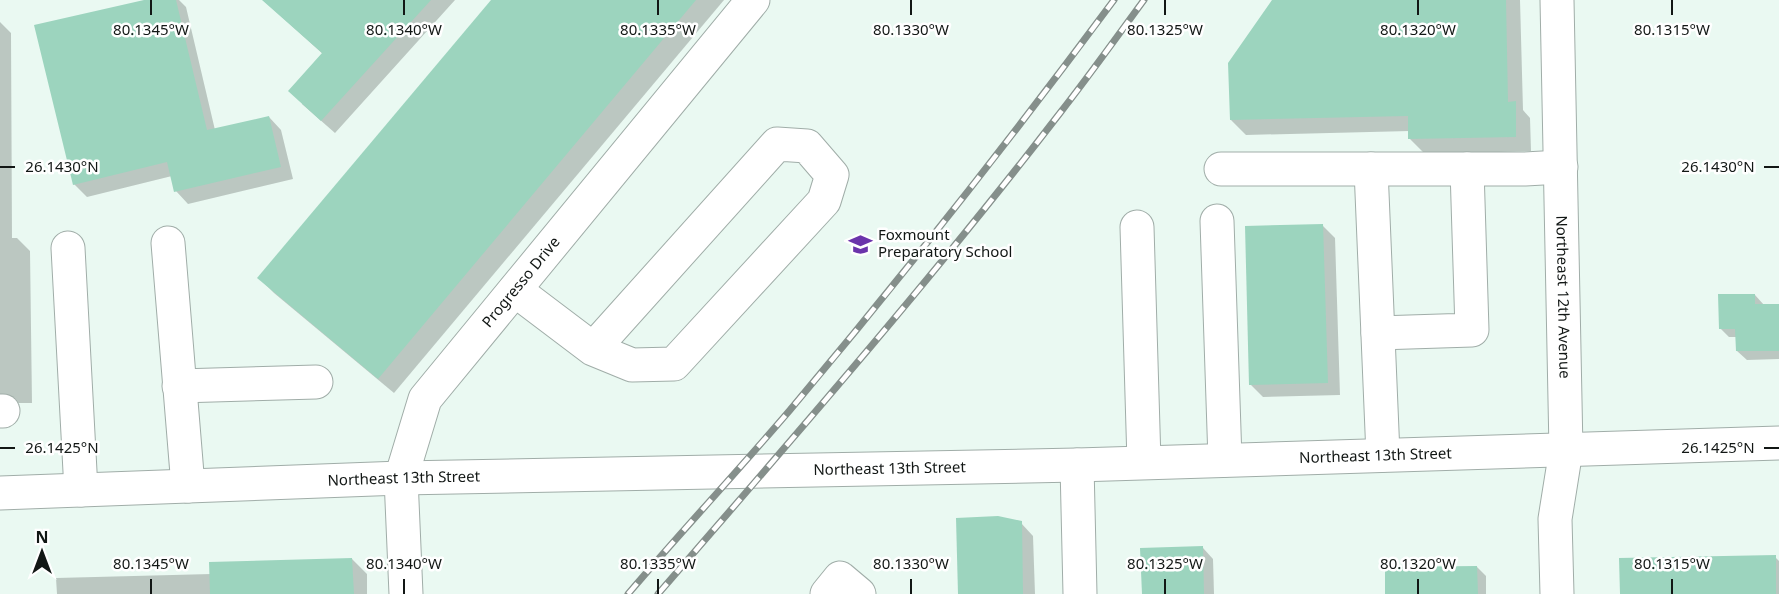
<svg xmlns="http://www.w3.org/2000/svg" width="1779" height="594" font-family="'Noto Sans',sans-serif">
<style>
.shadow{fill:#0003}
.building{fill:#9cd4be}
.lines{fill:none;stroke-linecap:round;stroke-linejoin:round}
.minor-casing{stroke:#a0ada8;stroke-width:35}
.minor{stroke:#fff;stroke-width:33}
.rail-casing{stroke:#858f8b;stroke-width:7}
.rail{stroke:#fff;stroke-width:4.5;stroke-dasharray:14;stroke-linecap:butt}
.ticks{fill:none;stroke:#121715;stroke-width:2}
.labels{text-anchor:middle;stroke-width:5;stroke-linejoin:round;paint-order:stroke}
.poi-label{font-size:15px;fill:#121715;stroke:#fff;text-anchor:start}
.street-label{font-size:15px;fill:#121715;stroke:#fff}
.ticks-label{font-size:15px;text-anchor:middle;fill:#121715;stroke:#fff;stroke-width:5;stroke-linejoin:round;paint-order:stroke}
</style>
<rect width="100%" height="100%" fill="#eaf9f2"/>
<g class="shadow">
<path d="M149,0H179L186,7L215,130L269,117L281,130L293,179L188,204L176,191L172,176L87,197L74,184Z"/>
<path d="M263,0H455L335,133L302,104L323,54Z"/>
<path d="M492,0H724L394,393L274,293L259,278Z"/>
<path d="M1274,0H1520L1523,110L1530,118L1531,151L1425,154L1410,139V131L1246,135L1231,120Z"/>
<path d="M0,22L11,33L12,238H17L30,251L32,403H0Z"/>
<path d="M1323,226L1335,238L1340,395L1263,397L1251,385Z"/>
<path d="M1755,295L1764,305H1779V359L1747,360L1737,351V337H1729L1720,328Z"/>
<path d="M1021,523L1033,536L1035,594H959Z"/>
<path d="M1203,548L1213,559L1214,594H1143Z"/>
<path d="M1775,557L1779,561V594H1621Z"/>
<path d="M352,559L367,574V594H57L56,578L211,574Z"/>
<path d="M1477,567L1486,576V594H1387Z"/>
</g>
<g class="building">
<path d="M144,0H176L207,130L269,116L281,167L174,192L167,162L73,185L34,25Z"/>
<path d="M262,0H431L321,121L288,91L322,53Z"/>
<path d="M491,0H696L378,379L257,278Z"/>
<path d="M1272,0H1506L1508,102L1516,101V137L1408,139V116L1230,120L1228,63Z"/>
<path d="M1323,224L1328,383L1249,385L1245,226Z"/>
<path d="M1718,294H1755V304H1779V351H1736L1735,329H1719Z"/>
<path d="M998,516L1022,521L1023,594H958L956,518Z"/>
<path d="M1203,546L1204,594H1142L1140,548Z"/>
<path d="M1776,555V594H1620L1619,558Z"/>
<path d="M352,558L354,594H210L209,562Z"/>
<path d="M1477,566L1478,594H1385V567Z"/>
</g>
<g class="lines">
<defs>
<g id="minor">
<path id="s1" d="M1557,0L1566,450L1555,519L1557,594"/>
<path d="M1221,169H1525L1561,167"/>
<path d="M1371,169L1383,455"/>
<path d="M1217,221L1225,460"/>
<path d="M1137,227L1144,462"/>
<path d="M168,243L188,486"/>
<path d="M68,248L81,490"/>
<path d="M515,290L593,349L632,365L674,364L824,201L832,175L807,146L777,144L593,349"/>
<path d="M1378,333L1472,330L1467,169"/>
<path d="M179,386L316,382"/>
<path d="M0,411H3"/>
<path d="M1077,465L1080,594"/>
<path id="s2" d="M0,493L401,478L1077,465L1779,443"/>
<path id="s3" d="M406,594L401,478L425,399L753,0"/>
<path d="M827,594L840,578L859,594"/>
</g>
</defs>
<use href="#minor" class="minor-casing"/>
<use href="#minor" class="minor"/>
<defs>
<g id="rail">
<path d="M628,594C681,532 737,472 790,410C902,277 1010,140 1114,0"/>
<path d="M658,594C795,436 932,279 1060,113C1089,76 1116,38 1144,0"/>
</g>
</defs>
<use href="#rail" class="rail-casing"/>
<use href="#rail" class="rail"/>
</g>
<path class="ticks" d="M151,0V15M404,0V15M658,0V15M911,0V15M1165,0V15M1418,0V15M1672,0V15M0,167H15M1764,167H1779M0,448H15M1764,448H1779M151,579V594M404,579V594M658,579V594M911,579V594M1165,579V594M1418,579V594M1672,579V594"/>
<defs>
<symbol id="school-bare" viewBox="-9 -9 18 18"><path d="M0-5L7-2L0 1L-7-2ZM-4 1L0 2.5L4 1V4Q0 6-4 4Z" fill="#6b34ab" stroke="#fff" stroke-width="2.5" paint-order="stroke"/></symbol>
</defs>
<g fill-rule="evenodd">
<use href="#school-bare" x="844" y="228" width="33" height="33"/>
</g>
<g class="labels">
<g class="poi-label">
<text x="878" y="240">Foxmount<tspan x="878" dy="17">Preparatory School</tspan></text>
</g>
<g class="street-label">
<text dy="5" stroke="none"><textPath href="#s3" startOffset="350">Progresso Drive</textPath></text>
<text dy="5" stroke="none"><textPath href="#s1" startOffset="297">Northeast 12th Avenue</textPath></text>
<text dy="5" stroke="none"><textPath href="#s2" startOffset="1376">Northeast 13th Street</textPath></text>
<text dy="5" stroke="none"><textPath href="#s2" startOffset="890">Northeast 13th Street</textPath></text>
<text dy="5" stroke="none"><textPath href="#s2" startOffset="404">Northeast 13th Street</textPath></text>
</g>
</g>
<g class="ticks-label">
<text x="151" y="35">80.1345°W</text>
<text x="404" y="35">80.1340°W</text>
<text x="658" y="35">80.1335°W</text>
<text x="911" y="35">80.1330°W</text>
<text x="1165" y="35">80.1325°W</text>
<text x="1418" y="35">80.1320°W</text>
<text x="1672" y="35">80.1315°W</text>
<text x="62" y="172">26.1430°N</text>
<text x="1718" y="172">26.1430°N</text>
<text x="62" y="453">26.1425°N</text>
<text x="1718" y="453">26.1425°N</text>
<text x="151" y="569">80.1345°W</text>
<text x="404" y="569">80.1340°W</text>
<text x="658" y="569">80.1335°W</text>
<text x="911" y="569">80.1330°W</text>
<text x="1165" y="569">80.1325°W</text>
<text x="1418" y="569">80.1320°W</text>
<text x="1672" y="569">80.1315°W</text>
</g>
<g transform="translate(42 552)" stroke="#ffffff" stroke-width="4.5" paint-order="stroke">
<path d="M0-4.5L10 22L0 15L-10 22Z" fill="#121715"/>
<text y="-9" font-size="16" font-weight="bold" text-anchor="middle" fill="#121715">N</text>
</g>
</svg>
